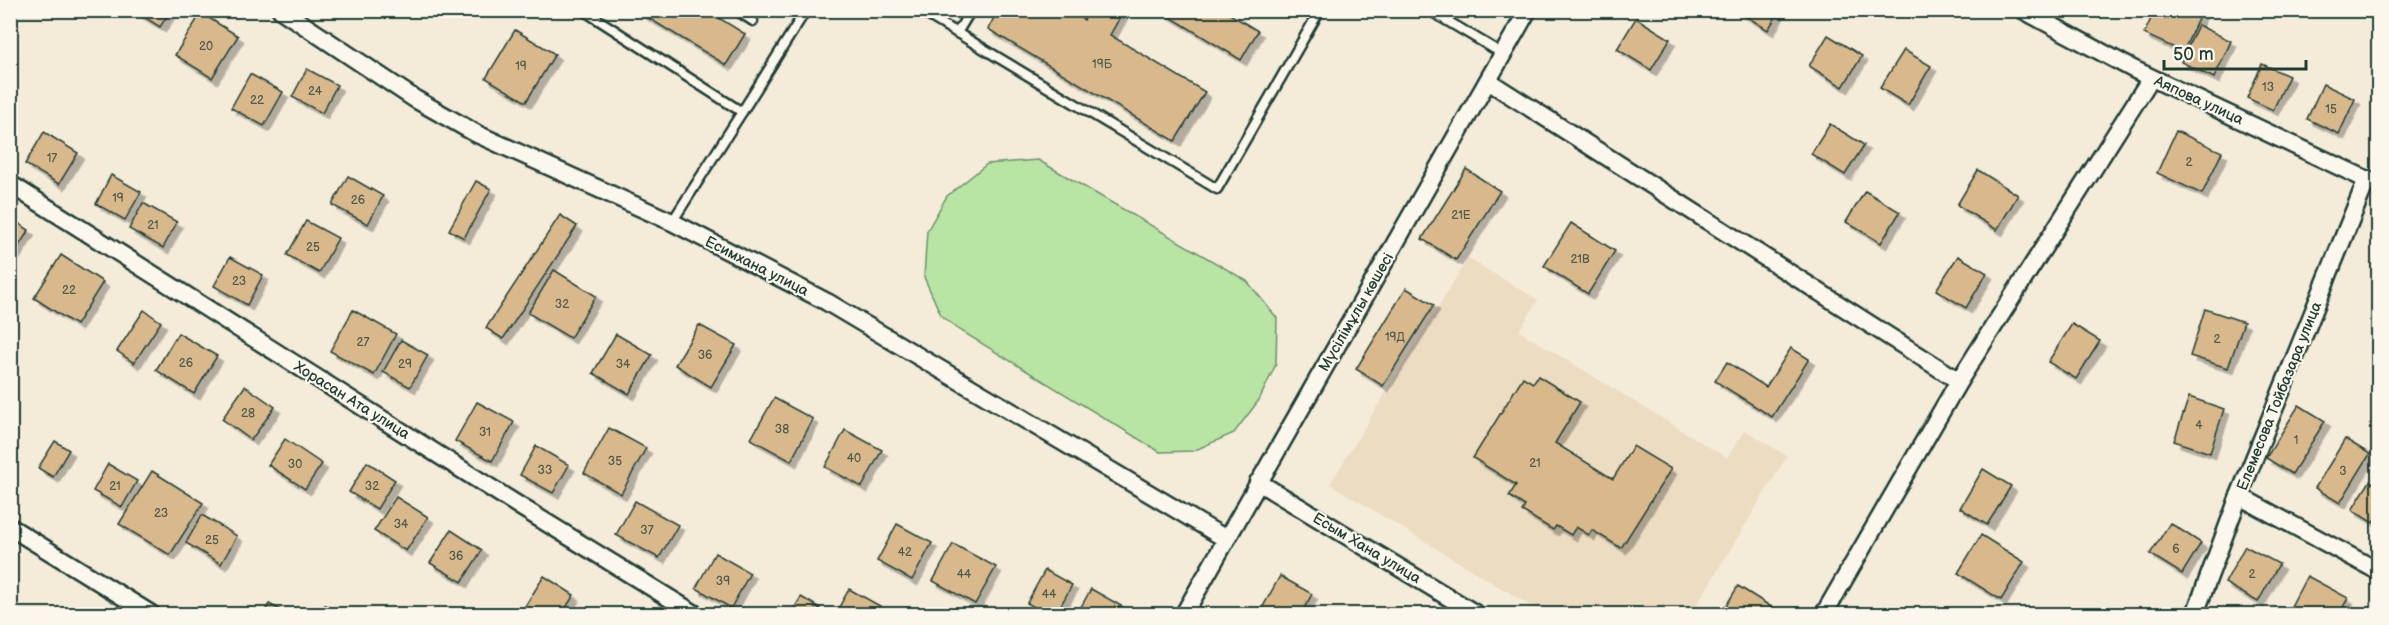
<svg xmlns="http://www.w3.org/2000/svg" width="2389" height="625" font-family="'Balsamiq Sans',sans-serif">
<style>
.built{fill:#ecdcc2}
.green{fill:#b8e5a3;stroke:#6c916c;stroke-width:1.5}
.building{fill:#d9b98c;stroke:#1f3d34;stroke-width:1.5;filter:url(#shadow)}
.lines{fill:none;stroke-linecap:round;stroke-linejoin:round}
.service-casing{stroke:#1f3d34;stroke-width:13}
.minor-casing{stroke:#1f3d34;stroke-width:21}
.service{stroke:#fbf7ec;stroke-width:8}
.minor{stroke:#fbf7ec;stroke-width:16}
.labels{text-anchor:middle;stroke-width:4.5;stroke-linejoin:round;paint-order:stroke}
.number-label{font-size:12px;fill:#4e5c4a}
.street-label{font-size:15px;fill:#1f3d34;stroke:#fbf7ec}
</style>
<defs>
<filter id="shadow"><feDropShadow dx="5.5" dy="5.5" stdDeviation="0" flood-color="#0004"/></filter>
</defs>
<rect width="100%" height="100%" fill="#f4ebd9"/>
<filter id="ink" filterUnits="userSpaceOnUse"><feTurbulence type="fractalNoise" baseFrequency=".0167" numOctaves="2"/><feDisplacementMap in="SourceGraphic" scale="12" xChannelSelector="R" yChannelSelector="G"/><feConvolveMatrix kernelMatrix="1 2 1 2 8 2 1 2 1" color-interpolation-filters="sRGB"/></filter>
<g filter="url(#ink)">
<path class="built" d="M1468,258L1538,300L1519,331L1727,458L1745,430L1787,456L1691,614H1544L1330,484Z"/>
<path class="green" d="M1038,160L1247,281L1277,318L1276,364L1259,400L1234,433L1193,451L1160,452L958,329L941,315L924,277L927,231L947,196L987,164Z"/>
<g class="building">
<path d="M133,10H171L160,27Z"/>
<path d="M635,10H706L745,34L726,65Z"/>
<path d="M998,10H1068L1084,20L1090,10H1124L1110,35L1205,92L1175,141L988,29Z"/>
<path d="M1159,10H1223L1258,31L1241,60Z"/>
<path d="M1736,10H1780L1768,30Z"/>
<path d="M2155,10H2202L2183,52L2144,34Z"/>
<path d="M201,13L238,36L212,78L175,55Z"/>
<path d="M1636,18L1670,39L1651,70L1617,49Z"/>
<path d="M2198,25L2231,41L2214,78L2181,62Z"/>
<path d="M515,30L555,54L526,102L486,78Z"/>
<path d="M1828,35L1862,56L1843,87L1809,66Z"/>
<path d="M1904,50L1931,66L1908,105L1880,88Z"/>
<path d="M2262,64L2289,76L2273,110L2247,98Z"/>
<path d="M307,69L337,85L322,113L292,97Z"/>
<path d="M250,74L283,92L264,126L231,108Z"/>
<path d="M2323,84L2355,99L2339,134L2307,119Z"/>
<path d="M1830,124L1864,145L1845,175L1811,154Z"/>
<path d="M2176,131L2222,152L2202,194L2157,173Z"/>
<path d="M44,132L78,153L59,184L25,164Z"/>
<path d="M1466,169L1500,191L1456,260L1422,239Z"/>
<path d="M1978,170L2018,195L1997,230L1957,205Z"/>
<path d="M111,175L141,192L125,220L96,204Z"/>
<path d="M348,176L383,196L368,224L332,205Z"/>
<path d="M476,181L491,189L464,238L449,230Z"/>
<path d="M1865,191L1900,212L1881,243L1846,222Z"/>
<path d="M143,203L177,222L163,248L129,229Z"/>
<path d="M560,215L577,226L503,339L486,328Z"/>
<path d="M10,218L29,230L10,260Z"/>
<path d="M306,221L338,238L319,273L287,255Z"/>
<path d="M1571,223L1615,251L1588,294L1544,266Z"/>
<path d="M61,255L103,282L76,325L34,298Z"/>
<path d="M1958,256L1987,273L1966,308L1936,290Z"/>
<path d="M230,257L263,275L247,305L214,286Z"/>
<path d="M554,270L596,296L570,338L528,313Z"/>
<path d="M1406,288L1434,305L1383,386L1356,369Z"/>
<path d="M2205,309L2244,322L2228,368L2190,356Z"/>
<path d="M144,310L161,322L134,363L117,351Z"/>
<path d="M353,310L396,334L374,375L330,351Z"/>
<path d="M2072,324L2100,341L2076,379L2048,362Z"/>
<path d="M699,325L736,345L711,387L675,365Z"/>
<path d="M178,333L217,356L194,394L156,370Z"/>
<path d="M616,334L652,355L629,394L593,373Z"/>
<path d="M401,340L428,355L410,387L383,372Z"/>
<path d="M1791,348L1809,359L1772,417L1715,381L1727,362L1766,387Z"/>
<path d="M1538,376L1580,402L1555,443L1613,479L1633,446L1671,469L1621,548L1592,530L1589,535L1576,527L1571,535L1556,526L1553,530L1522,511L1525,506L1509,496L1516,485L1473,458L1523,377L1533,383Z"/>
<path d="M245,386L275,407L251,440L222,419Z"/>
<path d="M2189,397L2224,409L2210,453L2174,441Z"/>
<path d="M774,398L813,419L791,461L751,439Z"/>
<path d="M477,402L514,422L492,461L455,441Z"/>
<path d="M2299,405L2325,421L2292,474L2266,458Z"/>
<path d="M609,428L646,448L621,494L584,473Z"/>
<path d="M845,430L882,450L862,487L825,467Z"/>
<path d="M285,439L322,464L305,489L268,465Z"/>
<path d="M2345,439L2370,454L2340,503L2315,488Z"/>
<path d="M55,441L69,450L53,477L38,468Z"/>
<path d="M536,446L569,465L553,493L520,475Z"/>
<path d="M367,462L395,480L377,509L349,492Z"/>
<path d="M108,464L137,481L122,507L93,491Z"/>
<path d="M1983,469L2011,486L1987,525L1960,508Z"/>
<path d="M152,471L203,503L170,555L119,524Z"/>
<path d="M2370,481L2378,486V514L2373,523L2352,510Z"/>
<path d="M396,497L428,517L406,551L374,531Z"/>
<path d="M635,501L678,525L659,558L616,535Z"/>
<path d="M202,515L237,536L221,564L186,543Z"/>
<path d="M2170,523L2201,543L2182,574L2150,554Z"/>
<path d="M897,524L932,543L912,580L877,561Z"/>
<path d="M451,530L482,550L462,582L430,563Z"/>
<path d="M1981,535L2024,562L2001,600L1958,573Z"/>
<path d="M953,544L996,567L975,604L933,581Z"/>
<path d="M2245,546L2279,564L2258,602L2225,583Z"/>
<path d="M715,553L750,573L731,608L696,588Z"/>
<path d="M1045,570L1072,585L1056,614H1047L1027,603Z"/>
<path d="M544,576L574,595L562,614H520Z"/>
<path d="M1280,576L1312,594L1301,614H1264L1260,612Z"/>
<path d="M2307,576L2348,598L2339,614H2296L2289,610Z"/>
<path d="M1738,586L1781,613L1780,614H1721Z"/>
<path d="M849,589L880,606L875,614H843L837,611Z"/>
<path d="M1091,589L1123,607L1119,614H1077Z"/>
<path d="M801,597L820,608L816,614H791Z"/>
<path d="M269,604L288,614H263Z"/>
<path d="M325,605L339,614H319Z"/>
</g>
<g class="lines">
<defs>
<g id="service">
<path d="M583,10L742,112L672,222"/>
<path d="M736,10L753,21"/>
<path d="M919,10L1217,189L1320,10"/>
<path d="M1429,10L1503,54"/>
<path d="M957,33L971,10"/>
<path d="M742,112L806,10"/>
</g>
<g id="minor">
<path d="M281,10L415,99L477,134L672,222L827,302L1226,539"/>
<path d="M2023,10L2133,69L2378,185"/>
<path d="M1488,81L1959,381"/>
<path d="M10,184L521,507L695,614"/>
<path d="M1258,482L1476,614"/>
<path d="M2239,496L2378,571"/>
<path d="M10,527L151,614"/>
<path d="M1184,614L1528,10"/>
<path d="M1824,614L1959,381L2151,78"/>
<path d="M2195,614L2239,496L2367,179"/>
</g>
</defs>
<use href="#service" class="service-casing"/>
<use href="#minor" class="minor-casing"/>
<use href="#service" class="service"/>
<use href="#minor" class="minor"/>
</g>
</g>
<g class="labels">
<g class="number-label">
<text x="206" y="50">20</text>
<text x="1102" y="68">19Б</text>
<text x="521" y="70">19</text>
<text x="2268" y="91">13</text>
<text x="315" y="95">24</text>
<text x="257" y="104">22</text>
<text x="2331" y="113">15</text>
<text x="52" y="162">17</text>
<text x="2189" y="166">2</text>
<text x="118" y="202">19</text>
<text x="358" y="204">26</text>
<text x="1461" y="219">21Е</text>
<text x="153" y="229">21</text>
<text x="313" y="251">25</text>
<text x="1580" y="263">21В</text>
<text x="239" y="285">23</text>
<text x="69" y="294">22</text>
<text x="562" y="308">32</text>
<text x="1395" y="341">19Д</text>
<text x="2217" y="343">2</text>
<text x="363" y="346">27</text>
<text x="705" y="359">36</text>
<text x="186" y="367">26</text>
<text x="405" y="368">29</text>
<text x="623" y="368">34</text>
<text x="248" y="417">28</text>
<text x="2199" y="429">4</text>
<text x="782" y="433">38</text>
<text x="485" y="436">31</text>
<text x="2296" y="444">1</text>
<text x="854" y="462">40</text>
<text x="615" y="465">35</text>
<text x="1535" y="467">21</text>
<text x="295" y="468">30</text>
<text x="545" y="474">33</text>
<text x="2343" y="475">3</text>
<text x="115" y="490">21</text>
<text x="372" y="490">32</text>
<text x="161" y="517">23</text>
<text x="401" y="528">34</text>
<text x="647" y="534">37</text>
<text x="212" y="544">25</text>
<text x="2176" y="553">6</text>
<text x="905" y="556">42</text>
<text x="456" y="560">36</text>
<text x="964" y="578">44</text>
<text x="2252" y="578">2</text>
<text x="723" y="585">39</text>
<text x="1049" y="598">44</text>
</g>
<g class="street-label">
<text transform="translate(2199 100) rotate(25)" y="5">Аяпова улица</text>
<text transform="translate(757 266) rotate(27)" y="5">Есимхана улица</text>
<text transform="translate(1356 312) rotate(-60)" y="5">Мүсілімұлы көшесі</text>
<text transform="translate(2279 396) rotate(-68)" y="5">Елемесова Тойбазара улица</text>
<text transform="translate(352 400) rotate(32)" y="5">Хорасан Ата улица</text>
<text transform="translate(1367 548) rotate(31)" y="5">Есым Хана улица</text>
</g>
</g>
<rect width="2389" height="625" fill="none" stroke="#fbf7ec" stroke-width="36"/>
<rect x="18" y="18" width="2353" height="589" fill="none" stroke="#1f3d34" stroke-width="2" filter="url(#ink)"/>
<path d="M2164 60v9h142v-9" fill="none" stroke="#1f3d34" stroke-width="3"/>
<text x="2173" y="60" font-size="18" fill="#1f3d34" stroke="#fbf7ec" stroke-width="4.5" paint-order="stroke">50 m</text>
</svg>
